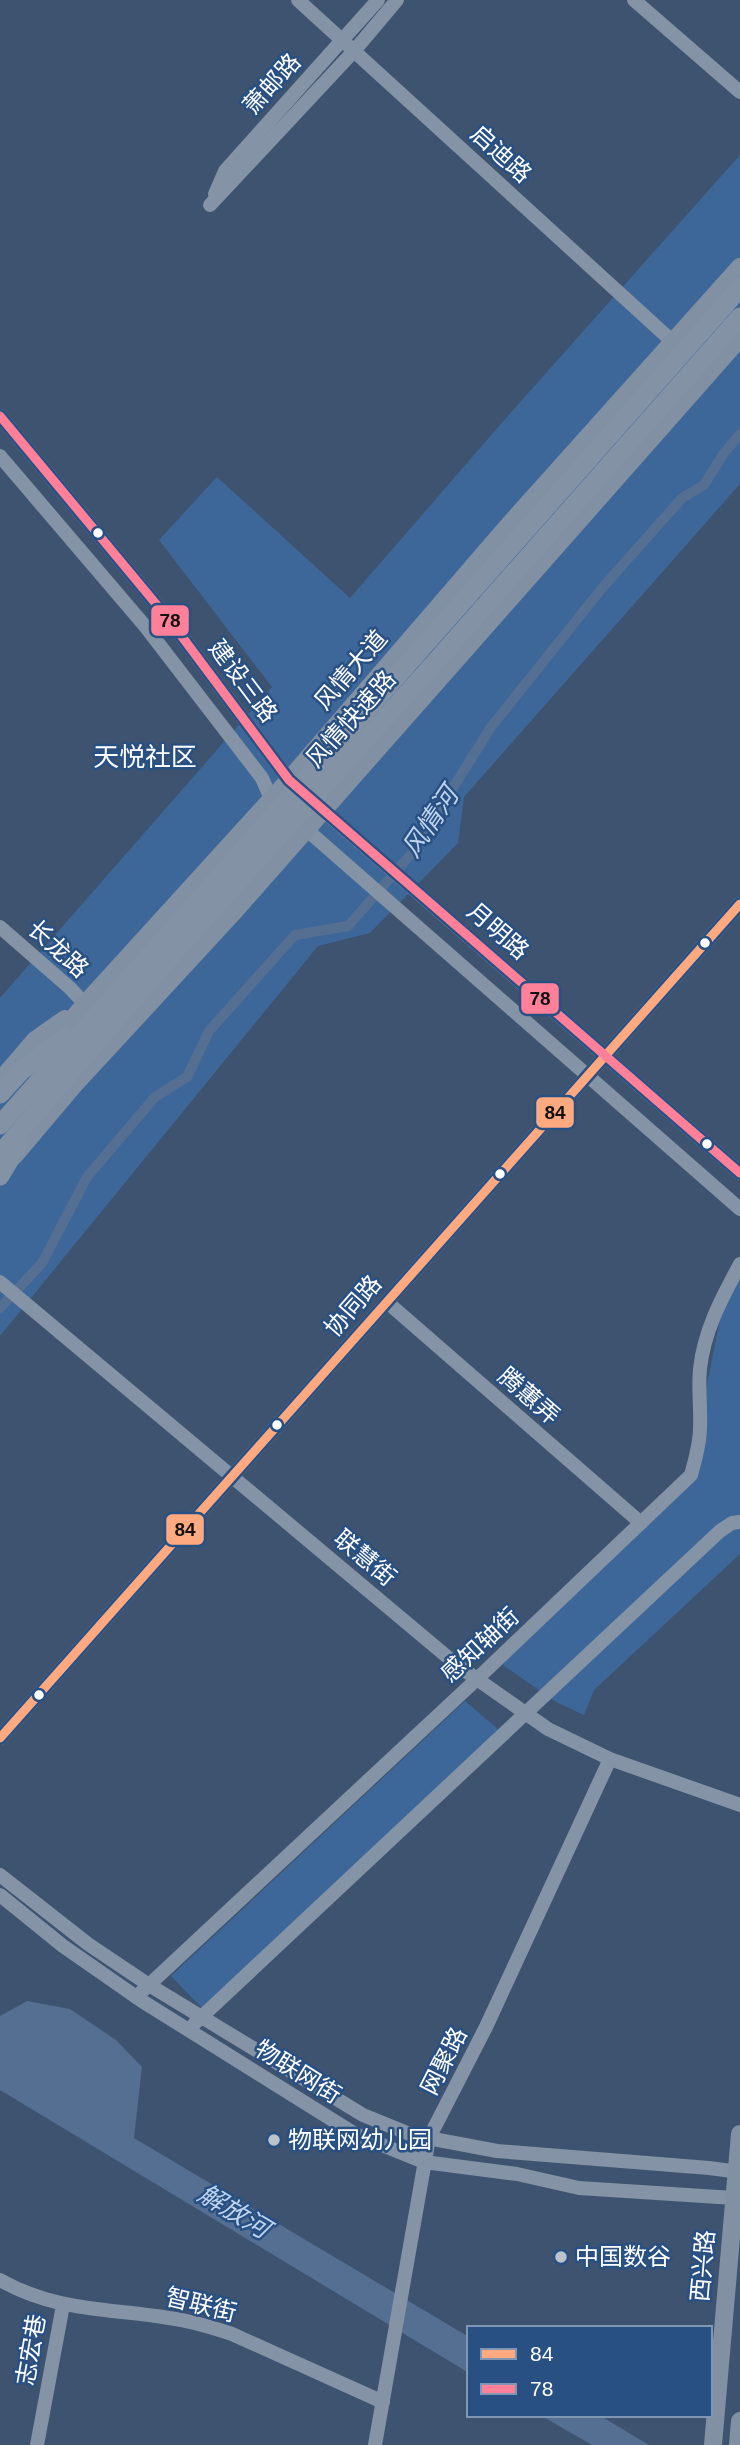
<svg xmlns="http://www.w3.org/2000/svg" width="740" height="2445" font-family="Helvetica,'Noto Sans SC',sans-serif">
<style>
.green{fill:#3e6799}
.water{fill:#546f92}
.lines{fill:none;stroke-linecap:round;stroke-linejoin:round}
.canal{stroke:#546f92;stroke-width:10}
.minor{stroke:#8493a5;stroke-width:14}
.major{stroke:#8290a3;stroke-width:18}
.highway-bridge{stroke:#8392a5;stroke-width:19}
.bus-1-casing{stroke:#295083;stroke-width:14}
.bus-2-casing{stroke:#295083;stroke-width:14}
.bus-1{stroke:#ffa980;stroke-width:9}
.bus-2{stroke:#ff8098;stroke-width:9}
.bus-dot{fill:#fff;stroke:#295083;stroke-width:2.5}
.poi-dot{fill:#bbc3cd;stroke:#295083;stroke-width:2.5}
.labels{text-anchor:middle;stroke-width:5;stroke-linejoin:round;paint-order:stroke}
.street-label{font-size:24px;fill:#fff;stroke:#295083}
.poi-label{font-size:24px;fill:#fff;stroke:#295083;text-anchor:start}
.neighbourhood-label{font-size:26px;fill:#fff;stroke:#295083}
.water-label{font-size:26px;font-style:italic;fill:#bed4ee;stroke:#295083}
.line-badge{stroke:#295083;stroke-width:2.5}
.pale-badge-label{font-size:19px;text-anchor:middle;font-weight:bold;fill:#111}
</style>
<rect width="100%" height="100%" fill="#3d536f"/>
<g class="green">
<path d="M740,155V484L464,797L458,843L370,933L318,946L0,1336V998L272,687L159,540L217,477L350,598L506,418Z"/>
<path d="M740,1274V1554L594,1690L584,1715L556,1702L503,1665L511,1653L690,1468L725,1295Z"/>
<path d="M465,1701L499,1730L203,2009L171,1976Z"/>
</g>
<g class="water">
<path d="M27,2001L70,2009L116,2040L142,2067L134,2138L469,2337V2373L0,2090V2016Z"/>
<path d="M540,2415H599L649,2445H592Z"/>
</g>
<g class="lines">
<path class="canal" d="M0,1308L42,1263L87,1177L155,1097L187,1077L209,1031L295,935L348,926L413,852L491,727L603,587L682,498L704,485L724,453L740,434"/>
<g class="minor">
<path d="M298,0L673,342"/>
<path d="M634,0L740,92"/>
<path d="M215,194L225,171L378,0"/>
<path d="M210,205L354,51L397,0"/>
<path d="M0,416L171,622L289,780L296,786"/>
<path d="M0,456L145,626L262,778L271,799L278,805"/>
<path d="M316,804L740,1173"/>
<path d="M299,823L740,1209"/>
<path d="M0,927L70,988L85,1004"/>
<path d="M0,1282L457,1665L548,1729L610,1759L740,1805"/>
<path d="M387,1302L641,1523"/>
<path d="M0,1738L740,904"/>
<path d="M0,1875L88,1944L149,1985L363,2115L412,2135L497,2151L709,2168L740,2172"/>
<path d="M0,1895L63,1946L142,2001L355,2134L424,2162L517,2174L579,2188L734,2198L740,2196"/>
<path d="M136,1997L477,1679L691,1475C695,1460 700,1444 700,1428C701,1408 698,1389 700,1369C704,1330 722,1298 740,1264"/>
<path d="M194,2024L720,1531L732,1523L740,1522"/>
<path d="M0,2280C57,2312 107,2308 169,2318C191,2321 211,2327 232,2334L383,2402"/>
<path d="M37,2445L63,2305"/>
<path d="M375,2445L429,2138L486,2027L610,1759"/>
</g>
<g class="major">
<path d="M51,1045L85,1004L289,780L507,527L740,267"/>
<path d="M0,1081L35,1040L65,1019"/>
<path d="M14,1156L74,1085L230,916L740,338"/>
<path d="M713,2445L740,2134"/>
<path d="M738,2445L740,2421"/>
</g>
<g class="highway-bridge">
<path d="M0,1094L21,1071L65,1037"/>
<path d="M0,1125L740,288"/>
<path d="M0,1154L163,965L438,659L740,317"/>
<path d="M0,1176L19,1144"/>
</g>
<defs>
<path id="bus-1" d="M0,1738L740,904"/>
<path id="bus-2" d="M0,416L171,622L289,780L740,1173"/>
</defs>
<use href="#bus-1" class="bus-1-casing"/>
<use href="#bus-2" class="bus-2-casing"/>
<use href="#bus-1" class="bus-1"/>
<use href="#bus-2" class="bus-2"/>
</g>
<g class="bus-dot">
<circle cx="98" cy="533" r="6"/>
<circle cx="705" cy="943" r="6"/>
<circle cx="707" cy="1144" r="6"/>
<circle cx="500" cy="1174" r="6"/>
<circle cx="277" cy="1425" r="6"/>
<circle cx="39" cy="1695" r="6"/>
</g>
<g class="poi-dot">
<circle cx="274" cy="2140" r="7"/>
<circle cx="561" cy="2257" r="7"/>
</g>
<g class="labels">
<g class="street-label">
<text transform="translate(272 84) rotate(-48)" y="8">萧邮路</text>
<text transform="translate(501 154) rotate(42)" y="8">启迪路</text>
<text transform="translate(351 670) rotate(-49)" y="8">风情大道</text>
<text transform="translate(243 681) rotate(53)" y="8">建设三路</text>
<text transform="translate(351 719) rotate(-48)" y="8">风情快速路</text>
<text transform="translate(498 931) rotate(41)" y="8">月明路</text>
<text transform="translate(58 949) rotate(42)" y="8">长龙路</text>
<text transform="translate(353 1306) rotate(-49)" y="8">协同路</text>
<text transform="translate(529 1396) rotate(41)" y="8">腾蕙弄</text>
<text transform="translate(365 1558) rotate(40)" y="8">联慧街</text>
<text transform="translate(480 1645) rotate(-43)" y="8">感知轴街</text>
<text transform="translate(444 2061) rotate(-63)" y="8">网聚路</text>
<text transform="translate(298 2072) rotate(32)" y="8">物联网街</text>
<text transform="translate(703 2266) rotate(-85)" y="8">西兴路</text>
<text transform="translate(201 2305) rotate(14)" y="8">智联街</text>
<text transform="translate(31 2350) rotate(-80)" y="8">志宏巷</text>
</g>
<g class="poi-label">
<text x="288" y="2148">物联网幼儿园</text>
<text x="575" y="2265">中国数谷</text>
</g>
<g class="neighbourhood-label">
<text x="145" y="766">天悦社区</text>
</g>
<g class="water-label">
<text transform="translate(430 822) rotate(-56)" y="9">风情河</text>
<text transform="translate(234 2211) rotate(31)" y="9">解放河</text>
</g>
</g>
<g class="line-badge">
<rect x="150" y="604" width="40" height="33" rx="7" fill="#ff8098"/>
<rect x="520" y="982" width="40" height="33" rx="7" fill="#ff8098"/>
<rect x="535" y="1096" width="40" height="33" rx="7" fill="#ffa980"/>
<rect x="165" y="1513" width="40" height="33" rx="7" fill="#ffa980"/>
</g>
<g class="pale-badge-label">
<text x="170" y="627">78</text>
<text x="540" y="1005">78</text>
<text x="555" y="1119">84</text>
<text x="185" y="1536">84</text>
</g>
<rect x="467" y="2326" width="245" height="91" fill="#295083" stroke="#7f96b5" stroke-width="2"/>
<rect x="481" y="2349" width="35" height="10" fill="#ffa980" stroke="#7f96b5" stroke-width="2"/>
<text x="530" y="2361" font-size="21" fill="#ffffff">84</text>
<rect x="481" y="2384" width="35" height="10" fill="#ff8098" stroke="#7f96b5" stroke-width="2"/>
<text x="530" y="2396" font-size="21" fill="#ffffff">78</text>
</svg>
